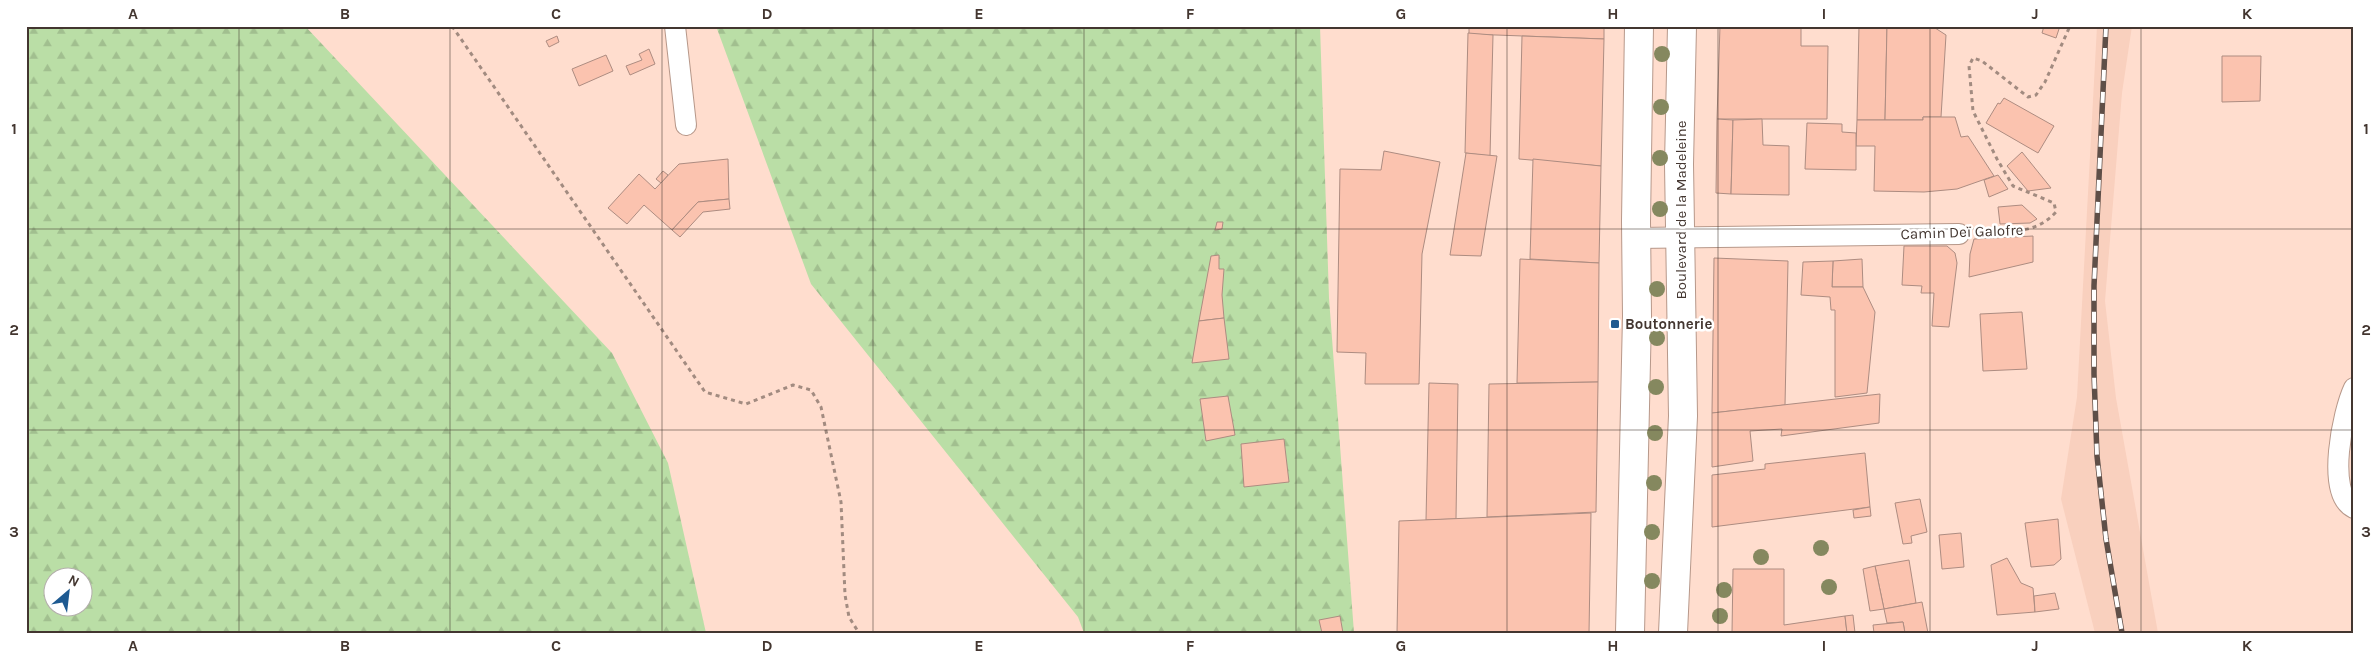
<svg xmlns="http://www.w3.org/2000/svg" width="2380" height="659" font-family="Karla,sans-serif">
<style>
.built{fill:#f9d0be}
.forest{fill:url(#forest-firs);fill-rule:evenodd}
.building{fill:#fbc3af;stroke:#ad8c81}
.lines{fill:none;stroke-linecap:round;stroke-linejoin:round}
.service-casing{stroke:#b7988a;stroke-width:22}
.tertiary-casing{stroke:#b7988a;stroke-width:30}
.path{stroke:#a28b80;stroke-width:3;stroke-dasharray:4 4;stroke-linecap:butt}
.service{stroke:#fff;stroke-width:20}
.tertiary{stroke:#fff;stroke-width:28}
.rail-casing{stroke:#5f4f48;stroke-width:5.5}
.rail{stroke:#fff;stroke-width:4;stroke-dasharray:11;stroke-linecap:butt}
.tree{fill:#85885f}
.grid{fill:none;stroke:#433630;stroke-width:1;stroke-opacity:0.55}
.poi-dot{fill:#1e5a91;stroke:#fff;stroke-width:2}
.labels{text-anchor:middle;stroke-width:5;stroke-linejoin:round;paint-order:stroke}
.street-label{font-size:15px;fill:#433630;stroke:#fff}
.poi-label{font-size:15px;font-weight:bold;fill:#433630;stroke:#fff;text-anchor:start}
.neatline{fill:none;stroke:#433630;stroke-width:2}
.grid-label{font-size:16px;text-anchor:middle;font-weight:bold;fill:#433630}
</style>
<defs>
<pattern id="forest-firs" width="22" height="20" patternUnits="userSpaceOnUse" patternTransform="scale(1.25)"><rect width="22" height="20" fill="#badea6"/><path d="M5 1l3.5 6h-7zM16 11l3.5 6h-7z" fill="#a1bf8f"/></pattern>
</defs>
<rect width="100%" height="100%" fill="#ffddce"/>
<path class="built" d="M2097,26H2132L2122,93L2105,301L2116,398L2158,633H2095L2061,499L2077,397Z"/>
<g class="forest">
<path d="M26,26H305L612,353L668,463L706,633H26ZM52,576H82V606H52Z"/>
<path d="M716,26H1320L1329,298L1354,633H1084L1078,617L811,284Z"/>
</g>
<g class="building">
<path d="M1469,26H1604V39L1469,34Z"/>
<path d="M1720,26H1801V46H1828L1827,119H1717Z"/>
<path d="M1859,26H1887L1885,120H1857Z"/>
<path d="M1887,26H1932L1946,35L1941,117H1923V120H1885Z"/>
<path d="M2044,26H2060L2056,38L2042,33Z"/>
<path d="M1468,33L1493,35L1490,156L1465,153Z"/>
<path d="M557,36L559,42L549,47L546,41Z"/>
<path d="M1522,36L1604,39L1601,166L1519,159Z"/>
<path d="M649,49L655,64L630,75L626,66L642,60L639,54Z"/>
<path d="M606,55L613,71L579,86L572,69Z"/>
<path d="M2222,56H2261L2260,101L2222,102Z"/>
<path d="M2004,98L2054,126L2038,153L1986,123L1998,103L2000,104Z"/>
<path d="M1923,117H1955L1961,137L1968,136L1994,176L1957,189L1924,192L1874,191L1875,146H1856L1857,120H1923Z"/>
<path d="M1717,119L1733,120L1731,194L1716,193Z"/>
<path d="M1762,119L1763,145L1789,146V195L1731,194L1733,120Z"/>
<path d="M1807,123L1842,124V132L1856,133V170L1805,169Z"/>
<path d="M1384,151L1440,162L1422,254L1419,384H1365L1366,353L1337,352L1340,169L1381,170Z"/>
<path d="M2022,152L2051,188L2028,191L2007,166Z"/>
<path d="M1466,153L1497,156L1481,256L1450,255Z"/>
<path d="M728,159L729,199L698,202L672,230L644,205L627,224L608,208L639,174L655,189L679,164Z"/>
<path d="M1533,159L1601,166L1599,263L1530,259Z"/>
<path d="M663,171L668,175L661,183L656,179Z"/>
<path d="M1998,175L2008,189L1989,197L1984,180Z"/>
<path d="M729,199L730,209L703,212L680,237L672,230L698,202Z"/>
<path d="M2022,205L2037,219L2030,223L2000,224L1998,207Z"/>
<path d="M1217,222H1223L1222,229L1215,230Z"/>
<path d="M2033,236V262L1969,277L1970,254L1974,239Z"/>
<path d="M1904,246H1947L1955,253L1957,263L1949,327L1932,326L1934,293H1921L1922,286L1902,285Z"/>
<path d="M1219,255V269H1224L1222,295L1224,318L1199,321L1211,256Z"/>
<path d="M1714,258L1788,261L1785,405L1712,413Z"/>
<path d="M1520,259L1599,263L1598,382L1517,383Z"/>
<path d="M1862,259L1863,287H1832L1833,261Z"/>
<path d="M1833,261L1832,287H1863L1875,312L1867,393L1835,397V310H1831L1830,297L1801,295L1803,262Z"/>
<path d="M2022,312L2027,369L1983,371L1980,314Z"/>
<path d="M1224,318L1229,359L1192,363L1199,321Z"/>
<path d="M1598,382L1596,512L1487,517L1489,384Z"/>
<path d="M1429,383L1458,384L1456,519L1426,520Z"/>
<path d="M1880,394L1879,423L1781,436L1782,429L1750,431L1753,461L1712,467V413Z"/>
<path d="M1228,396L1235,435L1206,441L1200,399Z"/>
<path d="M1284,439L1289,482L1244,487L1241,444Z"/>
<path d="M1865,453L1870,507L1712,527V475L1765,469V464Z"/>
<path d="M1920,499L1927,532L1911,536L1912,543L1903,544L1895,503Z"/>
<path d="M1870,507L1871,516L1854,518L1853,510Z"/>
<path d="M1591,513L1589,633H1397L1399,521Z"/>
<path d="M2058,519L2061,559L2054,565L2031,567L2025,523Z"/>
<path d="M1961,533L1964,567L1942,569L1939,535Z"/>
<path d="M2007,558L2021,583L2033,588L2035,612L1997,615L1991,565Z"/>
<path d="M1909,560L1916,603L1884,609L1875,566Z"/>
<path d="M1875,566L1884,609L1870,611L1863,569Z"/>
<path d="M1733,569H1784V625L1845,616L1847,633H1732Z"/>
<path d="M2055,593L2059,609L2035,612L2034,596Z"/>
<path d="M1922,602L1928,633H1905L1903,622L1887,623L1884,609Z"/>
<path d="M1853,615L1855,633H1847L1845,616Z"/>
<path d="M1340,616L1343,633H1322L1319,620Z"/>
<path d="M1903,622L1905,633H1874L1873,625Z"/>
</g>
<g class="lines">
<defs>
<g id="service">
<path d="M675,26L686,125"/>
<path d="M1636,238L1959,234"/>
<path d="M2354,388C2343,411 2325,494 2354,508"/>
</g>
<g id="tertiary">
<path d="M1630,633L1637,316L1636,221L1639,26"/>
<path d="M1673,633L1683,416L1679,164L1682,26"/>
</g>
</defs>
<use href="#service" class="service-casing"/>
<use href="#tertiary" class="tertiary-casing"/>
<g class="path">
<path d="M452,26L705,392L746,404L793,385L811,390L821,407L841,502L845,595L849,617L859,633"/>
<path d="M1985,232C2012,231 2036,234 2056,212L2054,203L2013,186L1997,159L1973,111L1969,66L1973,58L1982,61L2028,97L2036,95L2045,82L2070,26"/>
</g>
<use href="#service" class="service"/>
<use href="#tertiary" class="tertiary"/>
<defs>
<path id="rail" d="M2106,26L2094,286V374L2097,456L2106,539L2122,633"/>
</defs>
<use href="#rail" class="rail-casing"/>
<use href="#rail" class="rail"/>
</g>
<g class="tree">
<circle cx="1662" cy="54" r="8"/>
<circle cx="1661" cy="107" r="8"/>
<circle cx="1660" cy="158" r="8"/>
<circle cx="1660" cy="209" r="8"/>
<circle cx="1657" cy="289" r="8"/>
<circle cx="1657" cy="338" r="8"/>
<circle cx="1656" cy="387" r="8"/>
<circle cx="1655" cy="433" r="8"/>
<circle cx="1654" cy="483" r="8"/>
<circle cx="1652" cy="532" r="8"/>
<circle cx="1821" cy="548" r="8"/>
<circle cx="1761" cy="557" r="8"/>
<circle cx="1652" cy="581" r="8"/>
<circle cx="1829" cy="587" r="8"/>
<circle cx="1724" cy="590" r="8"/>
<circle cx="1720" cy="616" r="8"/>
</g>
<path class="grid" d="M239,26V633M450,26V633M662,26V633M873,26V633M1084,26V633M1296,26V633M1507,26V633M1718,26V633M1930,26V633M2141,26V633M26,229H2354M26,430H2354"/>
<rect class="poi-dot" x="1610" y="319" width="10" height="10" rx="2.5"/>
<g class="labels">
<g class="street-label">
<text transform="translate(1681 210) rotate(-90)" y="5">Boulevard de la Madeleine</text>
<text transform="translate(1962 232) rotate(-2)" y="5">Camin Deï Galofre</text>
</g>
<g class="poi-label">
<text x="1625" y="329">Boutonnerie</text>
</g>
</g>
<rect width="2380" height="659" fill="none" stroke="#ffffff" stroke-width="55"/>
<g transform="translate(68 592) rotate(28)"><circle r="24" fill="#ffffff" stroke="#b4afac"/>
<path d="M0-4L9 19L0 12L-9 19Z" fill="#1e5a91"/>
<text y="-8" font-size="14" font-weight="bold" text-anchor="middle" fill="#433630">N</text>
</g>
<rect x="28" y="28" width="2324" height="604" class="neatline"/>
<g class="grid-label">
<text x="133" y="19">A</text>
<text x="345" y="19">B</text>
<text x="556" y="19">C</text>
<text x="767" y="19">D</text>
<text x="979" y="19">E</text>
<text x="1190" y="19">F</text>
<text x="1401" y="19">G</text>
<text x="1613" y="19">H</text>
<text x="1824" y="19">I</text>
<text x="2035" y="19">J</text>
<text x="2247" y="19">K</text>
<text x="14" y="134">1</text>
<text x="2366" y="134">1</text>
<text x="14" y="335">2</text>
<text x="2366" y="335">2</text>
<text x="14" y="537">3</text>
<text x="2366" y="537">3</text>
<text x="133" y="651">A</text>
<text x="345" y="651">B</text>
<text x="556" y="651">C</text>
<text x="767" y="651">D</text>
<text x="979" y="651">E</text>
<text x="1190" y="651">F</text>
<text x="1401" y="651">G</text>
<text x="1613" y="651">H</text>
<text x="1824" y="651">I</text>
<text x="2035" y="651">J</text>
<text x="2247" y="651">K</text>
</g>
</svg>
